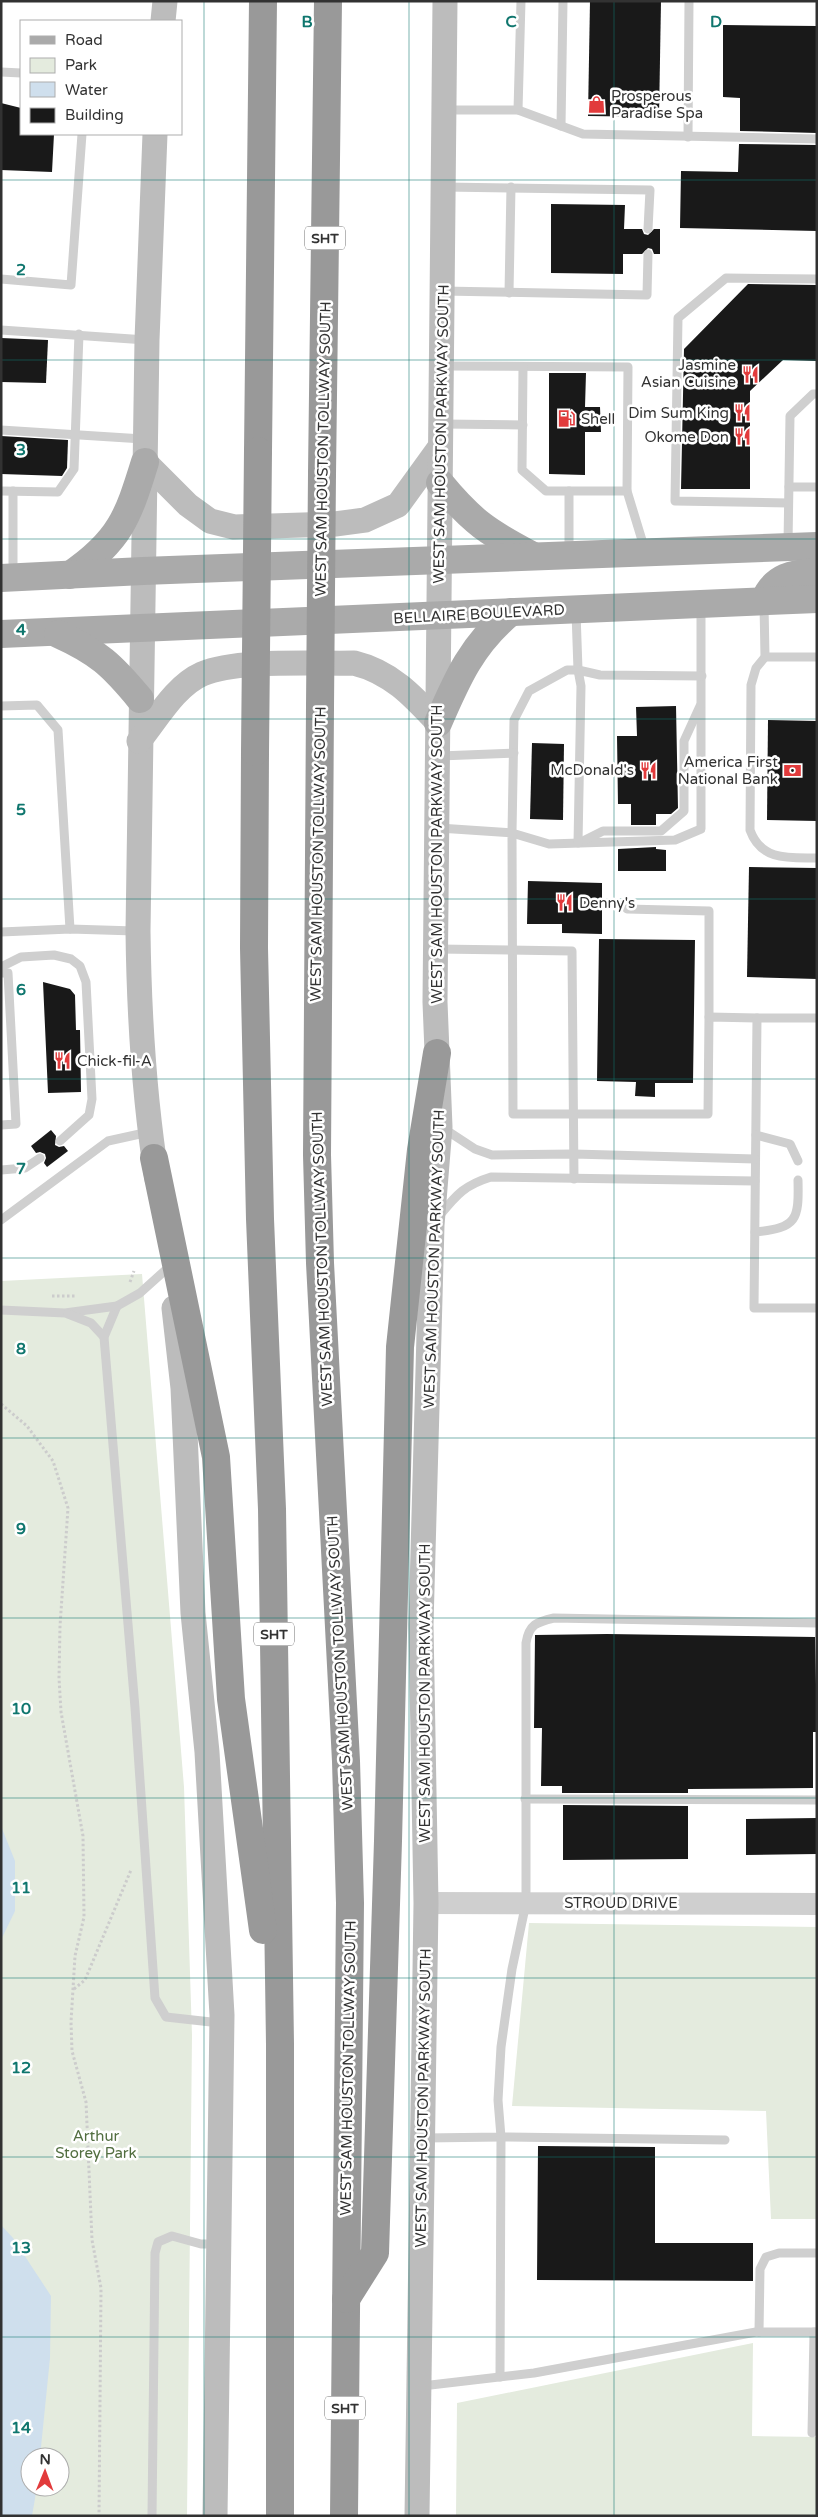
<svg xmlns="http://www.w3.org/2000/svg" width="818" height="2517" font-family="'Varela Round',sans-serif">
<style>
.green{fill:#e4ebde;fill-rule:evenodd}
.water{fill:#cfdfed}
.building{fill:#191919}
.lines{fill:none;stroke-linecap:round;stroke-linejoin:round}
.path{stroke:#ccc;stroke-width:3;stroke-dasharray:2.5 2.5;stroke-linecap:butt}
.service{stroke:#cfcfcf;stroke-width:9}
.tertiary{stroke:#cfcfcf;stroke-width:22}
.secondary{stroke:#bcbcbc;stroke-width:25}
.primary{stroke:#aaa;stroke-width:28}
.motorway{stroke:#999;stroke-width:28}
.motorway-bridge{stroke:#999;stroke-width:28}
.grid{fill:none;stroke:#0f766e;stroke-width:1;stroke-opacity:0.55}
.labels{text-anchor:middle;stroke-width:5;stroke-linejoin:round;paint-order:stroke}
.shield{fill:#fff;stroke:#707070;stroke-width:1}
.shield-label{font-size:14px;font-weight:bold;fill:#323232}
.poi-label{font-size:15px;fill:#323232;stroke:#fff;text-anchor:end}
.street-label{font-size:15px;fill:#323232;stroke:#fff}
.park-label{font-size:15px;fill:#526e40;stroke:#fff}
.grid-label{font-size:16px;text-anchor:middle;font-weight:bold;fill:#0f766e;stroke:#fff;stroke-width:5;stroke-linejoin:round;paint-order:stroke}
</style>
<rect width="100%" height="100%" fill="#fff"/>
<g class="green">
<path d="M142,1274L184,1787L192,2035L187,2516H1V1281ZM30,2457H60V2487H30Z"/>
<path d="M529,1923L817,1927V2219H771L766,2111L512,2106Z"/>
<path d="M753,2343L752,2436L817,2437V2516H456L457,2403Z"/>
</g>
<g class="water">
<path d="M1,1826L15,1861V1911L1,1940Z"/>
<path d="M1,2225L13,2238L51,2296L50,2358L40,2457H30V2487H37L32,2516H1Z"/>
</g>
<g class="building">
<path d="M590,1H661L659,117L588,116Z"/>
<path d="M723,25L817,26V133L740,131V98L723,97Z"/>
<path d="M1,103L21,108V134H54L52,172L1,170Z"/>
<path d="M739,144L817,145V231L680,228L681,171L738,172Z"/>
<path d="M551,204L625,205L624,229H642L644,234L648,235L654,229H660V254H654L652,249L648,248L642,254H623V274L551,273Z"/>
<path d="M748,284L817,285V361L783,360L750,391V489H681L684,349Z"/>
<path d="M1,338L48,340L46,383L1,382Z"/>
<path d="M549,373H586L585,407H600L601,432H585V475L549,474Z"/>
<path d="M1,436L68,440L67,468L62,476L1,474Z"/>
<path d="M676,706L678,808L671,814H656V825H631V804H618L617,736H637L636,707Z"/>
<path d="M768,720L817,721V821L767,820Z"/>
<path d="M532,743L564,744L563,820L530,819Z"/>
<path d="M656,847V849L666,850V871H618V849Z"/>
<path d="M749,867L817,868V979L747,977Z"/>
<path d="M528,881L602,883V934L562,933V924H527Z"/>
<path d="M599,939L695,940L693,1083H655V1097L635,1096L636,1082L597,1081Z"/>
<path d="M43,982L70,989L75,995L76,1030H80L81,1092L48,1093Z"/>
<path d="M51,1130L56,1136L55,1145L59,1147L64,1146L68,1151L47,1167L44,1163L46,1158L45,1154L40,1152L36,1153L31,1146Z"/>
<path d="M607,1634L815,1637L817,1732H813V1788L688,1789V1793H562V1786H541L542,1728H534L535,1635Z"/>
<path d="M563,1805L688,1806V1859L563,1860Z"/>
<path d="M817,1818V1854L746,1855V1819Z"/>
<path d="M538,2146L655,2147V2243H753V2281L537,2280Z"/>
</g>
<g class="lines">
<g class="path">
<path d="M130,1282L134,1271"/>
<path d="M52,1296H76"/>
<path d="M1,1404L27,1426L53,1461L68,1508L60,1626L59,1678L61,1712L83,1836L84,1917L75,1956L71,2022L72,2051L86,2102L92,2240L101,2288L99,2516"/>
<path d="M74,1989L85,1980L131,1870"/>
</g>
<g class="service">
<path d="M1,72L21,73"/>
<path d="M444,110H518L583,134L817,139"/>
<path d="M518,110L521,1"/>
<path d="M561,126L563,1"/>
<path d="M688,137L689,1"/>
<path d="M444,187L650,190L648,229"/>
<path d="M1,279L71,285L82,134"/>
<path d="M443,291L647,295L648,254"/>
<path d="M509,293L511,187"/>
<path d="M1,330L146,340"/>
<path d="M444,366L628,367L627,491L645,550"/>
<path d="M523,367L522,470L546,491H627"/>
<path d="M443,424L523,425"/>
<path d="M1,430L143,439"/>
<path d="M789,487H817"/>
<path d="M1,491L58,492L74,469L79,334"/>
<path d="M788,503L675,501L678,318L726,278L817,279"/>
<path d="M788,544L790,416L813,394H817"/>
<path d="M569,551V491"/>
<path d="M13,573V491"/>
<path d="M764,604L765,657L756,668L751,685L750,830C761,861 789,858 817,858"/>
<path d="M576,612L578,670H567L529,691L514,720L512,833L549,844L675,840L701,829V607"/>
<path d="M765,657H817"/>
<path d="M1,706L37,705L58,730L70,929"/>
<path d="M440,756L514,753"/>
<path d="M439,828L512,833L513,1114H708L709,1017L757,1018"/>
<path d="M583,841L603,831H661L684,811V741L700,706"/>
<path d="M578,843L581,686L578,670L600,675L702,676"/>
<path d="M627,909L709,911V1017"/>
<path d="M1,932L70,929L135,931"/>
<path d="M438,949L572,951L574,1179"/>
<path d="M1,967L21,957L54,955L71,959L80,966L86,982L92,1099L89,1115L60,1141"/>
<path d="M1,973H8L16,1124L1,1125"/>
<path d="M817,1018H757L754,1308H817"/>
<path d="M443,1128L475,1149L492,1155L574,1154L755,1159"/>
<path d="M756,1135L790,1144L798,1161"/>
<path d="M1,1170L25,1168L40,1158"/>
<path d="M440,1215C457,1194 465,1185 491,1177L755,1181"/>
<path d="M1,1220L108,1141L149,1132"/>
<path d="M755,1232C797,1228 799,1220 798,1180"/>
<path d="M117,1306L104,1337L135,1708L155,1998L166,2017L220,2023"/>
<path d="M1,1310L65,1313L117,1306L140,1293L170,1266"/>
<path d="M68,1314L91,1323L104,1337"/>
<path d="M525,1799L817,1800"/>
<path d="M425,2138L501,2137L498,2100L501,2047L512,1969L526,1903V1643C529,1624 537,1622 554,1618L817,1623"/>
<path d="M759,2332L760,2269L766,2257L779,2253H817"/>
<path d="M500,2377L501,2137L725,2140"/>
<path d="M422,2386L534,2373L756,2332H817"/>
<path d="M812,2433L814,2332"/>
<path d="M152,2516L155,2253L158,2242L172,2236L201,2244H216"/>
</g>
<path class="tertiary" d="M426,1903L817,1904"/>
<g class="secondary">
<path d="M163,21L165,1"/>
<path d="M155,134L147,340L138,931C139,1014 144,1097 157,1179"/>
<path d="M145,462L188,505L210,521L234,527L335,524L365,520L398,505L440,447"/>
<path d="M139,741C157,719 175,686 202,674C237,659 314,664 354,663C391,672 413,696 438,723"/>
<path d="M174,1308L183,1388L193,1613L207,1752L222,2015L215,2516"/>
<path d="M417,2516L426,1903L421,1625L432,1225L440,1127L435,1002L445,1"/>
</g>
<g class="primary">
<path d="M440,483C472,522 489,533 533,556"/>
<path d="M70,575C120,541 128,517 145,462"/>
<path d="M1,578L143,571L817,546"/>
<path d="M764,601C774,576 793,573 817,572"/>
<path d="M1,634L817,599"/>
<path d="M58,634C98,652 112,665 140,699"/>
<path d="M438,723C457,679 472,644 511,612"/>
</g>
<g class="motorway">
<path d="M258,451L263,1"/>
<path d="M322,474L328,1"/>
<path d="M320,707L317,1155L320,1263L346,1761L350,1903L344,2516"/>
<path d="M255,752L254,948L260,1219L272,1509L280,2044V2516"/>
<path d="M154,1158L216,1457L231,1699L263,1930"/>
<path d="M346,2299L375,2253L388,1841L400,1347L421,1150L437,1053"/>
</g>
<g class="motorway-bridge">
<path d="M320,707L322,474"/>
<path d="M255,752L258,451"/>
</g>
</g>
<path class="grid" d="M204,1V2516M409,1V2516M614,1V2516M1,180H817M1,360H817M1,539H817M1,719H817M1,899H817M1,1079H817M1,1258H817M1,1438H817M1,1618H817M1,1798H817M1,1978H817M1,2157H817M1,2337H817"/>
<defs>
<symbol id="shop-bare" viewBox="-9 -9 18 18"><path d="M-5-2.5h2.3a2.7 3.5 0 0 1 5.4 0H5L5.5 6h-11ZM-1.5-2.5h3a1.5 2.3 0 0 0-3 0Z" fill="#e23b3c" stroke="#fff" stroke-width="2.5" paint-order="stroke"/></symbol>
<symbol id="restaurant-bare" viewBox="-9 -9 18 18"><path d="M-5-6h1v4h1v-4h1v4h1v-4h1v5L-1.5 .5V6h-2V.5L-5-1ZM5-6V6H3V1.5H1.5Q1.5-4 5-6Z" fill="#e23b3c" stroke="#fff" stroke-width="2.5" paint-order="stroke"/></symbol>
<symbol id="fuel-bare" viewBox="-9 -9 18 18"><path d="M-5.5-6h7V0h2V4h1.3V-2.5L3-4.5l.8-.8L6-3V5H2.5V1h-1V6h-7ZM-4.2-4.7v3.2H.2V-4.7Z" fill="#e23b3c" stroke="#fff" stroke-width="2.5" paint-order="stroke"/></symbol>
<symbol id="bank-bare" viewBox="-9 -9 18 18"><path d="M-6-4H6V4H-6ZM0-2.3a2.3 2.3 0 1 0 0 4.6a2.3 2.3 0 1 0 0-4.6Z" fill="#e23b3c" stroke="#fff" stroke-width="2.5" paint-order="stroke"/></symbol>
</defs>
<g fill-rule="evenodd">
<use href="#shop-bare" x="584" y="92" width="25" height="25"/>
<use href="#restaurant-bare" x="738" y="362" width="25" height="25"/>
<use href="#restaurant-bare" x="730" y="400" width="25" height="25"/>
<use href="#fuel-bare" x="554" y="406" width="25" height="25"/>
<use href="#restaurant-bare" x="730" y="424" width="25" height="25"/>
<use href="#restaurant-bare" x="636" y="758" width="25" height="25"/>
<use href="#bank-bare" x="780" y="758" width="25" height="25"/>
<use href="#restaurant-bare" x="552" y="890" width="25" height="25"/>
<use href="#restaurant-bare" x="50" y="1048" width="25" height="25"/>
</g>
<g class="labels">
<g class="shield">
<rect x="305" y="226.5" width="40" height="23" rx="4"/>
<rect x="254" y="1622.5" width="40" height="23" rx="4"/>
<rect x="325" y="2396.5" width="40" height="23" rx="4"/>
</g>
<g class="shield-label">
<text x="325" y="243">SHT</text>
<text x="274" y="1639">SHT</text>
<text x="345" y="2413">SHT</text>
</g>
<g class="poi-label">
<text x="611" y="101" text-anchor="start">Prosperous<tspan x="611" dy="17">Paradise Spa</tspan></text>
<text x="736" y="370">Jasmine<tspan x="736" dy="17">Asian Cuisine</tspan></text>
<text x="729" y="418">Dim Sum King</text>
<text x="581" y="424" text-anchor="start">Shell</text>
<text x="729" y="442">Okome Don</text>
<text x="778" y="767">America First<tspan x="778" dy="17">National Bank</tspan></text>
<text x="634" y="775">McDonald's</text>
<text x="579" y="908" text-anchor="start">Denny's</text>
<text x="77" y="1066" text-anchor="start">Chick-fil-A</text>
</g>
<g class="street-label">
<text transform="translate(441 434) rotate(-89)" y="5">WEST SAM HOUSTON PARKWAY SOUTH</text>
<text transform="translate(323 449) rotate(-89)" y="5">WEST SAM HOUSTON TOLLWAY SOUTH</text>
<text transform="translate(479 614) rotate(-3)" y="5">BELLAIRE BOULEVARD</text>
<text transform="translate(318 854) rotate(-89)" y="5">WEST SAM HOUSTON TOLLWAY SOUTH</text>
<text transform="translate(437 854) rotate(-90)" y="5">WEST SAM HOUSTON PARKWAY SOUTH</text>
<text transform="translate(322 1259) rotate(-92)" y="5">WEST SAM HOUSTON TOLLWAY SOUTH</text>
<text transform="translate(434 1259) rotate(-88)" y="5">WEST SAM HOUSTON PARKWAY SOUTH</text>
<text transform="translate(340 1663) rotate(-93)" y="5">WEST SAM HOUSTON TOLLWAY SOUTH</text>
<text transform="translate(425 1693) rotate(-90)" y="5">WEST SAM HOUSTON PARKWAY SOUTH</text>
<text x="621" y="1908">STROUD DRIVE</text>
<text transform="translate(348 2068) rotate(-89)" y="5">WEST SAM HOUSTON TOLLWAY SOUTH</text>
<text transform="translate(423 2098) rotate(-89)" y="5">WEST SAM HOUSTON PARKWAY SOUTH</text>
</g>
<g class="park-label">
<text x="96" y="2141">Arthur<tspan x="96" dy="17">Storey Park</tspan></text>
</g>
</g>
<g class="grid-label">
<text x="307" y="27">B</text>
<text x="511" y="27">C</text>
<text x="716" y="27">D</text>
<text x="21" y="275">2</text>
<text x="21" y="455">3</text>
<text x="21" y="635">4</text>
<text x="21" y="815">5</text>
<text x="21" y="995">6</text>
<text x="21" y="1174">7</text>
<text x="21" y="1354">8</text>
<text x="21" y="1534">9</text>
<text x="21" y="1714">10</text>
<text x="21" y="1893">11</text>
<text x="21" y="2073">12</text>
<text x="21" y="2253">13</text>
<text x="21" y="2433">14</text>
</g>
<rect width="818" height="2517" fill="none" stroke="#323232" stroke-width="5"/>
<rect x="20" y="20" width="162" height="115" fill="#ffffff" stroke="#adadad"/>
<rect x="30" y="36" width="25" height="8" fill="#aaaaaa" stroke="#adadad"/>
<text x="65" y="45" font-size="15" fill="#323232">Road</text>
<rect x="30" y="58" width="25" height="15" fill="#e4ebde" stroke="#adadad"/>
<text x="65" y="70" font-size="15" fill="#323232">Park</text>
<rect x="30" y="82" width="25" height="15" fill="#cfdfed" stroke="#adadad"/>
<text x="65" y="95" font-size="15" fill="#323232">Water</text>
<rect x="30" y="108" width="25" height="15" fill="#191919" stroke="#adadad"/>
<text x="65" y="120" font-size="15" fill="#323232">Building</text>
<g transform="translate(45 2472) rotate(1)"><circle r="24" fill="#ffffff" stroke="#adadad"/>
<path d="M0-4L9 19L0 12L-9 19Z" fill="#e23b3c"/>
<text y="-8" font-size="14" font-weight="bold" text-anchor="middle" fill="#323232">N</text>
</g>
</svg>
